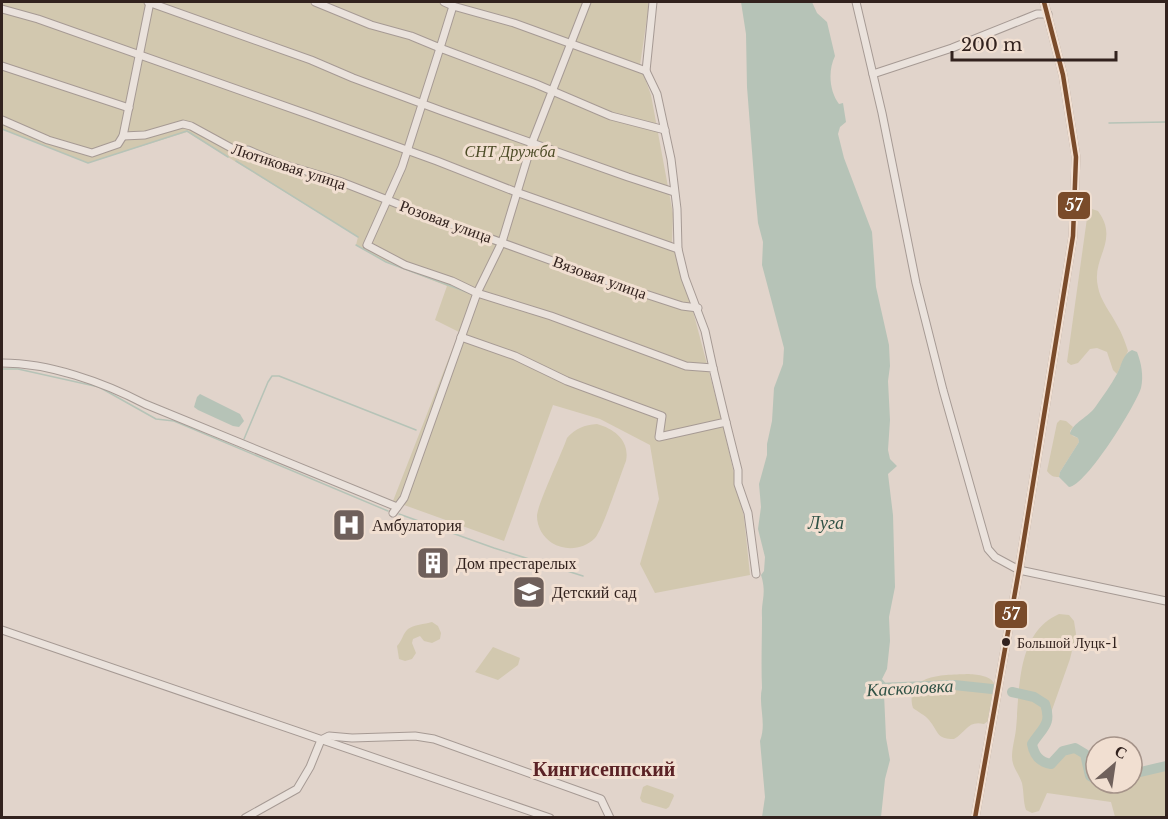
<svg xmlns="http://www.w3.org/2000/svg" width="1168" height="819" font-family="'Libre Baskerville',serif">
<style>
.green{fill:#d2c8af}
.water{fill:#b6c3b7}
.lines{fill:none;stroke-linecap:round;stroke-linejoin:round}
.stream{stroke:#b6c3b7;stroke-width:1.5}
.river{stroke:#b6c3b7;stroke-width:10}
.minor-casing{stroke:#a69a94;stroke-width:9}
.minor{stroke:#eae2dc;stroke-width:7}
.bus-1-casing{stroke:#f1dfd1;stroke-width:9}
.bus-1{stroke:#7a4b2a;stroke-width:4.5}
.bus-dot{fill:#32221e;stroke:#f1dfd1;stroke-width:2}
.labels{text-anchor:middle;stroke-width:6;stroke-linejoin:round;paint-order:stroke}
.bus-label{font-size:14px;fill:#32221e;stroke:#f1dfd1;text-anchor:start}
.park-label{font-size:16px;font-style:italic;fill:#4d4c27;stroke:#f1dfd1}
.street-label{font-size:16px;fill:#32221e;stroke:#f1dfd1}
.poi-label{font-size:16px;fill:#32221e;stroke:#f1dfd1;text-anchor:start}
.water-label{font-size:18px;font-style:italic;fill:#2f5145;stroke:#f1dfd1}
.quarter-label{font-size:20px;font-weight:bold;fill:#5b2225;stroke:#f1dfd1}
.line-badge{stroke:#f1dfd1;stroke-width:2}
.badge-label{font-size:16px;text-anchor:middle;font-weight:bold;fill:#fff}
</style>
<rect width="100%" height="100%" fill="#e1d4cb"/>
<g class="green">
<path d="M2,2H648V11L640,65L651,95L673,214L672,243L694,315L722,421L744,517L750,575L655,593L640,564L659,499L650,445L600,419L553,405L504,541L393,501L459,332L435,320L447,286L386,262L356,245L358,237L187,132L88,163L2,129Z"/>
<path d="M1092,209L1098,211C1120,241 1091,257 1098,287C1100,300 1111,313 1117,325C1122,333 1125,342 1128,351L1117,374L1113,370L1107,352L1097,348L1090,349L1078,363L1071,365L1067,362L1088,211Z"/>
<path d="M1060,420L1066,421L1073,427L1070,431L1073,436L1078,438L1079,442L1060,472L1059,477C1053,477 1051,476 1047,471L1057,423Z"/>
<path d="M597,424C615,429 630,441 626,461C620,476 603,529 595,538C583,550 565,551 552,543C543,537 537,527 537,516C537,505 562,453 567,438C576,428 584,425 597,424Z"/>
<path d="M1059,614L1069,615L1074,621L1076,634L1070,659L1047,724L1032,744C1034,755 1039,762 1051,764L1063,751L1075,748L1085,754L1090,775L1096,779V783H1132V774L1166,766V817H1115L1111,802L1047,793L1039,811L1032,813L1026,810C1023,801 1024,792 1022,783C1019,774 1012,767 1012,757C1012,748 1015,738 1016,729C1020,690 1016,633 1059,614Z"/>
<path d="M432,622L438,626L441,633L440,639L432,643L424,641L420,636L413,639L412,643L416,653L412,659L405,661L399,659L397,646C402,641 403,633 408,629C413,625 425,624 432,622Z"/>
<path d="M493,647L520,658L518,665L498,680L475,672Z"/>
<path d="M969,674C978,675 991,675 995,685L988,721L984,724C968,720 966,732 954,739C936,739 939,732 929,720C925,715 918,712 913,708C904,673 945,675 969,674Z"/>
<path d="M647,785L673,794L674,796L669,807L666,809L642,802L640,798L643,787Z"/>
</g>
<g class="water">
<path d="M741,2H812L817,13L827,22L835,56C828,70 829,91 839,104L843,103L846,122L840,127L838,134L844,158L872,232L876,287L889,345L890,366L888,381L890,420L888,450L890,459L897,466L888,474L893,515L895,587L889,617L890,641L887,669L882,679L889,687L884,694L886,738L890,760L885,779L881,817H762L765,797L760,741C767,723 758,705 762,688C761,664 762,641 762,617C761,600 767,594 761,575L764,571L765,557L758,529L761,507L759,484L767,455V444L772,421L774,388L783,364L784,348L762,265L763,242L758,223L755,190L747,87L746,34Z"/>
<path d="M1132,350L1137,352C1141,362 1144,376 1141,388C1136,405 1086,486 1069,487L1059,477L1060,472L1079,442L1078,438L1070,434C1072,423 1089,417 1096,406C1103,396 1111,385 1117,374C1122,365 1122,355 1132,350Z"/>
<path d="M200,394L240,414L244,421L239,427L233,426L198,410L194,407L197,397Z"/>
</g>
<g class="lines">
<g class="stream">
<path d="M1109,123L1166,122"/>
<path d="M2,129L88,163L187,131L228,157"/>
<path d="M236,161L358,237"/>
<path d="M356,245L386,262L472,294"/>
<path d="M2,369H18L99,387L156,419L174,421L388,511"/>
<path d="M244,439L268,382L272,376H279L416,430"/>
<path d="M399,514L494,548L583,576"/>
</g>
<g class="river">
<path d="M876,688L954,685L992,689"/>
<path d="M1012,692L1034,697L1045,704C1052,724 1043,727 1032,744C1034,755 1039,762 1051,764L1063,751L1075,748L1085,754L1090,776L1096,779"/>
<path d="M1132,774L1166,766"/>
</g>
<defs>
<g id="minor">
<path d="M148,2L311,60L353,78L442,111L628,177L674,192"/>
<path d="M315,2L371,25L411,36L440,48L453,6"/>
<path d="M444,2L453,6L514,23L646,71"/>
<path d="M653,2L646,71L657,94L671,159L677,209L678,249"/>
<path d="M856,2L882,113L916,283L943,390L988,549L995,557L1019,570L1166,601"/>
<path d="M2,9L38,19L310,115L437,161L516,192L678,249L685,278L705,331L713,368"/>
<path d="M2,66L129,108"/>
<path d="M873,74L952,48L1037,14H1048"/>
<path d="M2,120L48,140L92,153L118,144L123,136L150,2"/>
<path d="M123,136L145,135L183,124L191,126L235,150H248L279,163L339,181L431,217L627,288L682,306L698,308"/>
<path d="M461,337L515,356L567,381L662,416L659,437L726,422L713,368L686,366L551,316L477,293L452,281L405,265L367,245L402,167L440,48L536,84L611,116L665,130"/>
<path d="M2,363C49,363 103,382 145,404L397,507"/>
<path d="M726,422L738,470V484L748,513L756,574"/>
<path d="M393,513L404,498L477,293L502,242L532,143L587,2"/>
<path d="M2,630L550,818"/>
<path d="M245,818L297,789L310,767L321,740L329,736L352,738L415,736L434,739L601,799L610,818"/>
<path d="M975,818L1019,570L1073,236L1076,157L1063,75L1044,2"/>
</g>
</defs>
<use href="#minor" class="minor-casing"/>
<use href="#minor" class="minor"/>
<defs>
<path id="bus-1" d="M975,818L1019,570L1073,236L1076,157L1063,75L1044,2"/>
</defs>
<use href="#bus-1" class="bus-1-casing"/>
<use href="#bus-1" class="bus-1"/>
</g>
<defs>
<symbol id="hospital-square" viewBox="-11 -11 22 22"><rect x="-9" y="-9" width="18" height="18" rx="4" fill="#6f605b" stroke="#f1dfd1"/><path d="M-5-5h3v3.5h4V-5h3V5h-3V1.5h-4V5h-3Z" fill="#fff"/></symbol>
<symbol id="building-square" viewBox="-11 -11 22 22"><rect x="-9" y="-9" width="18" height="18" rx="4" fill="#6f605b" stroke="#f1dfd1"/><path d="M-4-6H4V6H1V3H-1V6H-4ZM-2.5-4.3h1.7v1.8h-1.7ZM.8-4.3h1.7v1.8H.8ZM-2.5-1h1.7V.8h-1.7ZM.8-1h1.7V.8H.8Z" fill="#fff"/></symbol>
<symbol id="school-square" viewBox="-11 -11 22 22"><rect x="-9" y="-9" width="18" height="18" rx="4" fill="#6f605b" stroke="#f1dfd1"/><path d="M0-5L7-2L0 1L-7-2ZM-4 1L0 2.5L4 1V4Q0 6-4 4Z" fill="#fff"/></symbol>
</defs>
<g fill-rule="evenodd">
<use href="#hospital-square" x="330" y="506" width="38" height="38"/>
<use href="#building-square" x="414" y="544" width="38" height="38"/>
<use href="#school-square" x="510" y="573" width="38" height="38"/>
</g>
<circle class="bus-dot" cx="1006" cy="642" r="5"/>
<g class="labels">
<g class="bus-label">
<text x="1017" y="648">Большой Луцк-1</text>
</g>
<g class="park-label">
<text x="510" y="157">СНТ Дружба</text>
</g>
<g class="street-label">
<text transform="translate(289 166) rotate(18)" y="6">Лютиковая улица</text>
<text transform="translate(446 221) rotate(20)" y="6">Розовая улица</text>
<text transform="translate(600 277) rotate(20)" y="6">Вязовая улица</text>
</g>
<g class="poi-label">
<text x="372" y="531">Амбулатория</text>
<text x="456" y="569">Дом престарелых</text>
<text x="552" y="598">Детский сад</text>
</g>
<g class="water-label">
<text x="826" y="529">Луга</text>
<text transform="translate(910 688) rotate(-3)" y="6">Касколовка</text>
</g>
<g class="quarter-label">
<text x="604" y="776">Кингисеппский</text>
</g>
</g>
<g class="line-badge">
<rect x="1057" y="191" width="34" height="29" rx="6" fill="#7a4b2a"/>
<rect x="994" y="600" width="34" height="29" rx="6" fill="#7a4b2a"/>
</g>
<g class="badge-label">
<text x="1074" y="211">57</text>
<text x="1011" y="620">57</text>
</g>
<rect width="1168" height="819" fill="none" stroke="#32221e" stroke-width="6"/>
<g transform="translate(1114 765) rotate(29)"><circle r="28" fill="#f1dfd1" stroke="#a59389" stroke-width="1.5"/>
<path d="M0-4.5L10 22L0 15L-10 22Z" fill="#6f605b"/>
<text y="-9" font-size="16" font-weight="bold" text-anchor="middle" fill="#32221e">С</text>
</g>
<path d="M952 51v9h164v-9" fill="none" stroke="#32221e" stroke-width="3"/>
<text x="961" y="51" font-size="18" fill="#32221e" stroke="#f1dfd1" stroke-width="4.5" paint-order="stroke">200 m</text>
</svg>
